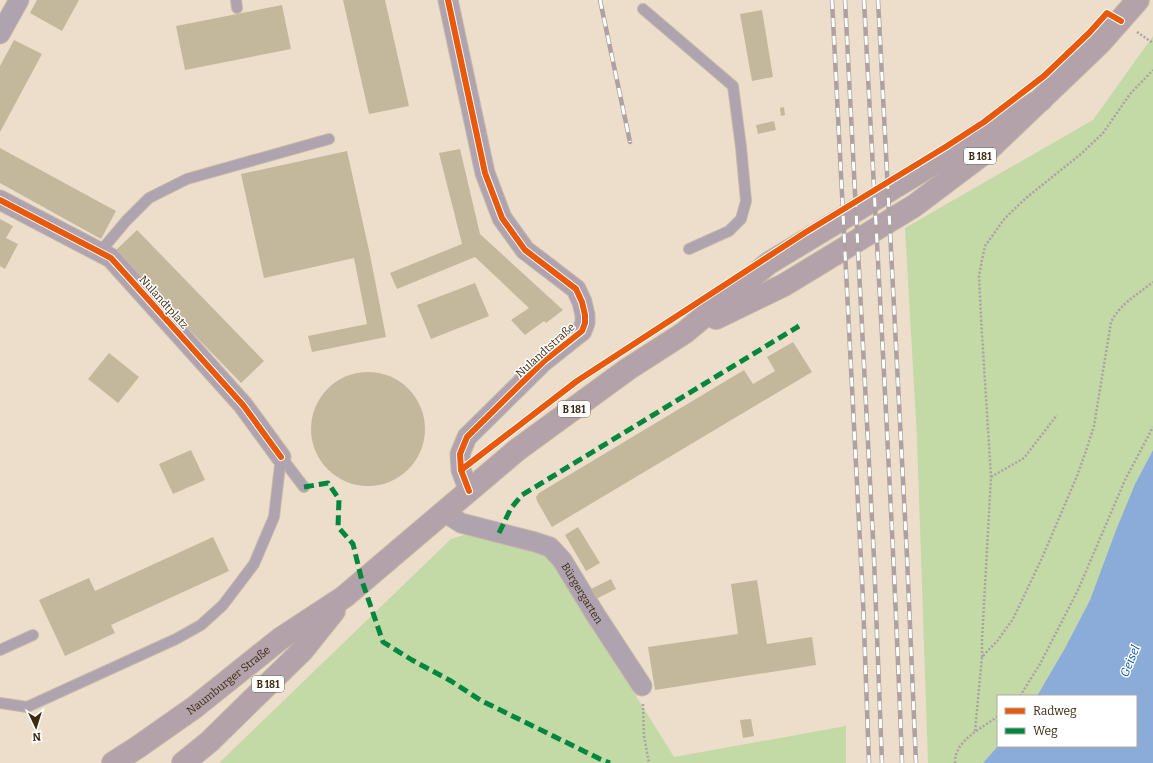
<svg xmlns="http://www.w3.org/2000/svg" width="1153" height="763" font-family="Bitter,serif">
<style>
.green{fill:#c3d9a6}
.water{fill:#8bacd8}
.building{fill:#c3b89c}
.lines{fill:none;stroke-linecap:round;stroke-linejoin:round}
.lane-casing{stroke:#c6b9a7;stroke-width:12}
.street-casing{stroke:#c6b9a7;stroke-width:21}
.primary-casing{stroke:#c6b9a7;stroke-width:24}
.path{stroke:#aca1a3;stroke-width:2.5;stroke-dasharray:2 2;stroke-linecap:butt}
.lane{stroke:#b0a3b0;stroke-width:10}
.street{stroke:#b0a3b0;stroke-width:19}
.primary{stroke:#b3a2aa;stroke-width:22}
.rail-casing{stroke:#ada2a1;stroke-width:4.5}
.rail{stroke:#fff;stroke-width:3;stroke-dasharray:9;stroke-linecap:butt}
.quiet{stroke:#00873e;stroke-width:5;stroke-dasharray:10 5;stroke-linecap:butt}
.cycleway-casing{stroke:#fff;stroke-width:8}
.cycleway{stroke:#e8590c;stroke-width:6}
.labels{text-anchor:middle;stroke-width:3;stroke-linejoin:round;paint-order:stroke}
.shield{fill:#fff;stroke:#766b58;stroke-width:1}
.shield-label{font-size:10px;font-weight:bold;fill:#3c2b11}
.street-label{font-size:11px;fill:#3c2b11;stroke:#fff}
.water-label{font-size:12px;font-style:italic;fill:#0051a5;stroke:#fff}
</style>
<rect width="100%" height="100%" fill="#ecdeca"/>
<g class="green">
<path d="M1153,36V450L1135,484L1116,530L1090,600L1065,648L1037,696H998V746L983,763H928L917,438L905,228L1093,120Z"/>
<path d="M467,534L549,556L674,757L846,726V763H219L451,539Z"/>
</g>
<path class="water" d="M1153,450V763H983L998,746H1136V696H1037L1065,648L1090,600L1116,530L1135,484Z"/>
<g class="building">
<path d="M37,0H79L62,31L30,13Z"/>
<path d="M343,0H385L409,106L369,114Z"/>
<path d="M282,5L291,49L185,70L176,26Z"/>
<path d="M762,10L773,77L752,81L740,14Z"/>
<path d="M14,40L42,54L0,132V66Z"/>
<path d="M784,107L785,115L781,116L780,108Z"/>
<path d="M774,121L776,130L758,134L756,125Z"/>
<path d="M0,148L116,211L101,239L0,183Z"/>
<path d="M460,149L480,234L563,310L546,323L544,321L525,335L511,320L529,308L475,257L397,289L390,273L462,244L439,153Z"/>
<path d="M347,151L370,255L386,337L312,352L308,336L367,324L354,258L264,278L241,174Z"/>
<path d="M0,219L13,226L6,238L18,244L5,269L0,266Z"/>
<path d="M137,230L264,361L241,383L114,252Z"/>
<path d="M475,283L489,316L431,339L417,305Z"/>
<path d="M793,342L812,372L552,527L537,501L536,497L539,493L744,370L753,384L775,371L767,357Z"/>
<path d="M109,353L139,377L118,403L88,379Z"/>
<circle cx="368" cy="429" r="57"/>
<path d="M191,450L205,480L173,494L159,464Z"/>
<path d="M578,527L600,563L586,571L565,535Z"/>
<path d="M213,537L229,571L111,625L115,633L65,656L39,600L89,578L95,591Z"/>
<path d="M611,579L616,589L596,599L591,589Z"/>
<path d="M757,580L767,644L812,637L816,665L655,690L648,647L738,634L731,584Z"/>
<path d="M751,719L754,736L743,738L740,720Z"/>
</g>
<g class="lines">
<defs>
<g id="lane">
<path d="M236,0L237,8"/>
<path d="M643,9L733,86L741,147L746,201L741,219L729,231L689,249"/>
<path d="M100,252L126,221L149,198L187,179L329,139"/>
<path d="M281,457L304,487"/>
<path d="M0,650L33,635"/>
<path d="M0,703L27,707L176,639L201,625L223,605L254,564L274,517L281,457"/>
</g>
<g id="street">
<path d="M448,0L485,173L502,218L525,250L576,289L582,302L585,315V323L582,331L543,362L467,437L460,454L461,470L469,491"/>
<path d="M0,34L19,0"/>
<path d="M0,200L111,258L243,405L281,457"/>
<path id="s1" d="M444,512L461,523L535,542L550,547L562,560L595,614L642,686"/>
</g>
<g id="primary">
<path d="M716,318L784,285L914,206L987,151L1100,43L1138,0"/>
<path id="s2" d="M113,763L138,747L195,707L280,639L344,597L517,450L628,369L684,333L769,263L976,138L1041,100"/>
<path d="M183,763L209,742L302,651L334,611"/>
</g>
</defs>
<use href="#lane" class="lane-casing"/>
<use href="#street" class="street-casing"/>
<use href="#primary" class="primary-casing"/>
<g class="path">
<path d="M1137,32L1153,43"/>
<path d="M991,477L1024,458L1057,415"/>
<path d="M982,657V640L991,477L981,318L979,276L982,260L985,246L1005,218L1026,198L1082,153L1103,133L1130,94L1153,70"/>
<path d="M1020,696L1040,664L1078,590L1125,480L1153,427"/>
<path d="M643,704L644,736L649,763"/>
<path d="M975,731L982,657L998,640L1013,619L1042,558L1077,476L1086,451L1094,426L1111,322C1121,303 1137,295 1153,282"/>
<path d="M955,763C954,740 983,728 998,716"/>
</g>
<use href="#lane" class="lane"/>
<use href="#street" class="street"/>
<use href="#primary" class="primary"/>
<defs>
<g id="rail">
<path d="M600,0L630,142"/>
<path d="M832,0L863,600L869,763"/>
<path d="M845,0L874,558L882,763"/>
<path d="M864,0C877,254 893,509 902,763"/>
<path d="M878,0L907,557L916,763"/>
</g>
</defs>
<use href="#rail" class="rail-casing"/>
<use href="#rail" class="rail"/>
<g class="quiet">
<path d="M304,487L328,483L339,499L338,527L353,544L362,581L383,642L412,660L451,681L480,700L600,759L610,763"/>
<path d="M499,533L511,508L522,495L799,326"/>
</g>
<defs>
<g id="cycleway">
<path d="M448,0L485,173L502,218L525,250L576,289L582,302L585,315V323L582,331L543,362L467,437L460,454L461,470L469,491"/>
<path d="M0,200L111,258L243,405L281,457"/>
<path d="M461,470L577,381L806,232L947,146L984,122L1044,76L1089,33L1107,13L1121,21"/>
</g>
</defs>
<use href="#cycleway" class="cycleway-casing"/>
<use href="#cycleway" class="cycleway"/>
</g>
<g class="labels">
<g class="shield">
<rect x="964" y="148" width="32" height="16" rx="3"/>
<rect x="558" y="401" width="32" height="16" rx="3"/>
<rect x="252" y="676" width="32" height="16" rx="3"/>
</g>
<g class="shield-label">
<text x="980" y="160">B 181</text>
<text x="574" y="413">B 181</text>
<text x="268" y="688">B 181</text>
</g>
<g class="street-label">
<text transform="translate(164 302) rotate(48)" y="4">Nulandtplatz</text>
<text transform="translate(545 350) rotate(-42)" y="4">Nulandtstraße</text>
<text dy="4" stroke="none"><textPath href="#s1" startOffset="169">Bürgergarten</textPath></text>
<text dy="4" stroke="none"><textPath href="#s2" startOffset="142">Naumburger Straße</textPath></text>
</g>
<g class="water-label">
<text transform="translate(1130 661) rotate(-68)" y="4">Geisel</text>
</g>
</g>
<rect x="997" y="695" width="140" height="52" fill="#ffffff" stroke="#b1aaa0"/>
<rect x="1005" y="708" width="20" height="6" fill="#e8590c" stroke="#b1aaa0"/>
<text x="1033" y="715" font-size="12" fill="#3c2b11">Radweg</text>
<rect x="1005" y="728" width="20" height="6" fill="#00873e" stroke="#b1aaa0"/>
<text x="1033" y="735" font-size="12" fill="#3c2b11">Weg</text>
<g transform="translate(36 727) rotate(176)" stroke="#ffffff" stroke-width="3" paint-order="stroke">
<path d="M0-3L7 15L0 10L-7 15Z" fill="#3c2b11"/>
<text y="-6" font-size="11" font-weight="bold" text-anchor="middle" fill="#3c2b11">N</text>
</g>
</svg>
